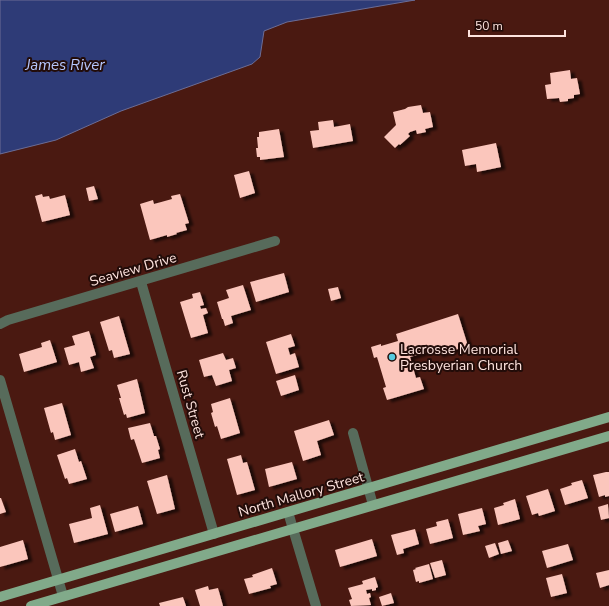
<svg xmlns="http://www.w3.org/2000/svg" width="609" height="606" font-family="'Nunito Sans',sans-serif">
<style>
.water{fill:#2e3b77;stroke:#6c6d96}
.building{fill:#fbc6bc;filter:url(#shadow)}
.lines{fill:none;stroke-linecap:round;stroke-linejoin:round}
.minor{stroke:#576b5b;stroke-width:10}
.major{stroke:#81aa8a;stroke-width:10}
.poi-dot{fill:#55cadf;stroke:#220c09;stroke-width:1.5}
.labels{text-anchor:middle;stroke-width:4;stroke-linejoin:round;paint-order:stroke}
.street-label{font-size:14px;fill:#fee3de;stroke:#220c09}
.poi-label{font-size:14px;fill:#fee3de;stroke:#220c09;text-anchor:start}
.water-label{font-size:15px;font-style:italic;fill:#b5c6fd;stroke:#220c09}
</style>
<defs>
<filter id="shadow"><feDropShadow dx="4.5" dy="2.5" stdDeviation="1" flood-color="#0009"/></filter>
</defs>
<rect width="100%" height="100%" fill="#4a1911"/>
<path class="water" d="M0,0H415L287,22L264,31L260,57L252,64L121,111L56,140L0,154Z"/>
<g class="building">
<path d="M570,70L571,79L577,78L580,94L574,95V98L568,99V101L560,102L559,98L547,99L545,85L551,84L550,73Z"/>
<path d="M421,105L423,113L430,112L433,127L425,129L426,132L417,134L416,130L410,132L408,134L410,136L400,145L399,144L395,148L384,137L396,125L393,112L405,109L408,107Z"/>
<path d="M333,120L334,127L350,124L353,141L313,148L310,131L319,130L318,122Z"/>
<path d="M279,129L284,157L260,160V157H257L256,148H258L257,137H259V132Z"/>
<path d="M496,143L501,167L477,172L476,164L465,166L462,150Z"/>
<path d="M249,171L255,193L240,198L234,175Z"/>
<path d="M94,186L98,199L89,201L86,188Z"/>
<path d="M42,194L43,197L49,196L50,199L65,195L70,215L42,222L35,196Z"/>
<path d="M180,194L189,223L185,224L187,230L176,233L177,234L167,237V235L150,240L140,204L153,200L154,204L172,199L171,196Z"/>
<path d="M284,273L289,292L256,302L250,282Z"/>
<path d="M243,285L251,310L231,316L233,323L225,326L223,319H222L217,302L229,298L226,290Z"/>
<path d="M338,287L341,298L331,301L328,289Z"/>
<path d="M200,292L204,305L200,306L201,309L206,308L208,313L203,315L208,333L191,338L180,302L193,298L192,294Z"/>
<path d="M458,314L468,346L438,355L437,349L410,357L416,378L420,377L424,389L387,400L383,388L386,387L377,357L374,358L371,347L381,344V346L398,341L396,334Z"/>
<path d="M119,316L130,354L114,358L112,350L109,351L100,322Z"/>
<path d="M89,331L96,355L90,357L94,368L81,372L79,362L69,365L64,348L75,345L72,336Z"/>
<path d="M291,334L295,346L288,348L290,355L295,353L299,367L276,374L266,342Z"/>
<path d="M50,340L57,362L24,372L19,354L42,347L41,343Z"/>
<path d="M223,353L226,360L233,358L236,368L229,370L232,381L216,386L212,375L204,377L199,360Z"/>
<path d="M295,375L299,390L281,396L276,381Z"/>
<path d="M137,379L145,413L127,418L126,414L124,415L119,398H121L117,385Z"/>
<path d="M230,398L240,433L221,439L217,426L215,427L211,413L213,412L211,404Z"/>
<path d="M62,403L71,435L55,440L53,432L51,433L44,408Z"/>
<path d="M329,420L334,435L317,441L321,455L303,461L294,431Z"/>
<path d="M150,423L154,436H156L160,449L158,450L160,458L142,463L134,439L131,440L128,428Z"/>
<path d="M75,449L79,462L81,461L87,479L69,484L67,478L65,479L57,455Z"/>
<path d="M241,455L243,463L247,462L255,490L237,495L227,459Z"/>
<path d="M292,462L297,479L269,487L265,469Z"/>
<path d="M606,472H609V496L605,497V495L599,497L593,475Z"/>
<path d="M167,475L175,509L157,514L147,481Z"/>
<path d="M582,480L588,498L565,505L560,489L572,485L571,483Z"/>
<path d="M548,489L555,511L539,516L538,513L532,515L526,496Z"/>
<path d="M0,498H1L6,512L0,514Z"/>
<path d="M515,499L520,519L498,525L494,508L504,505L503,503Z"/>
<path d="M608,504L609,518L601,520L598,507Z"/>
<path d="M100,505L108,534L74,543L69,524L92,518L90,508Z"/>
<path d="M138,506L143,524L115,532L110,514Z"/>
<path d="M482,508L486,524L478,526L480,531L463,535L458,514Z"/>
<path d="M448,519L453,538L430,544L426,529L437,526L436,522Z"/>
<path d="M415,529L419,544L403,549L404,553L397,555L391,535Z"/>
<path d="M372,539L377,556L340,567L335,550Z"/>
<path d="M23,540L28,559L0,567V547Z"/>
<path d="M508,540L512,551L501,554L498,543Z"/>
<path d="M495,543L499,554L489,558L485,546Z"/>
<path d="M568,544L573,560L547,568L542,551Z"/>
<path d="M442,560L446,575L435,578L430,563Z"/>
<path d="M429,564L433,579L419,583V581L416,582L413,570L416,569L415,568Z"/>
<path d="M272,568L277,584L270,586L271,588L249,594L244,579L253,577L252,575Z"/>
<path d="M609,570V585L600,588L596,573Z"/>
<path d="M562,574L567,593L551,597L546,578Z"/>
<path d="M375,577L378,587L376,588V590L372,591V589L366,590L367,594L370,593L371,597L369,598L371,605L351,606L349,600L352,599L348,588L363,584L362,581Z"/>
<path d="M208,586L209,590L218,588L223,606H200L195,590Z"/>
<path d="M391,593L394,603L382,606L379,597Z"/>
<path d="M183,597L186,606H160L159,603Z"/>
</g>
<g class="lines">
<g class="minor">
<path d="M141,282L214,534"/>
<path d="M0,324L8,320L275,241"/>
<path d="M0,380L63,596"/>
<path d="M353,433L373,505"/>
<path d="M288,512L316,606"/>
</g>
<g class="major">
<path d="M0,597L609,417"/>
<path d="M31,606L609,436"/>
</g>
</g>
<circle class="poi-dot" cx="392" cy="357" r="4"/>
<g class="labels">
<g class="street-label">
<text transform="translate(133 269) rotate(-16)" y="5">Seaview Drive</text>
<text transform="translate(191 404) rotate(74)" y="5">Rust Street</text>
<text transform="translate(301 494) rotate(-16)" y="5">North Mallory Street</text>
</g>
<g class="poi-label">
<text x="400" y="354">Lacrosse Memorial<tspan x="400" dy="16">Presbyerian Church</tspan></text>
</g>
<g class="water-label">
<text x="65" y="70">James River</text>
</g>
</g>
<path d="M469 30v6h96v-6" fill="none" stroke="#fee3de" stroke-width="2"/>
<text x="475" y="30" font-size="12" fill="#fee3de" stroke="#220c09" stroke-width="3" paint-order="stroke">50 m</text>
</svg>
